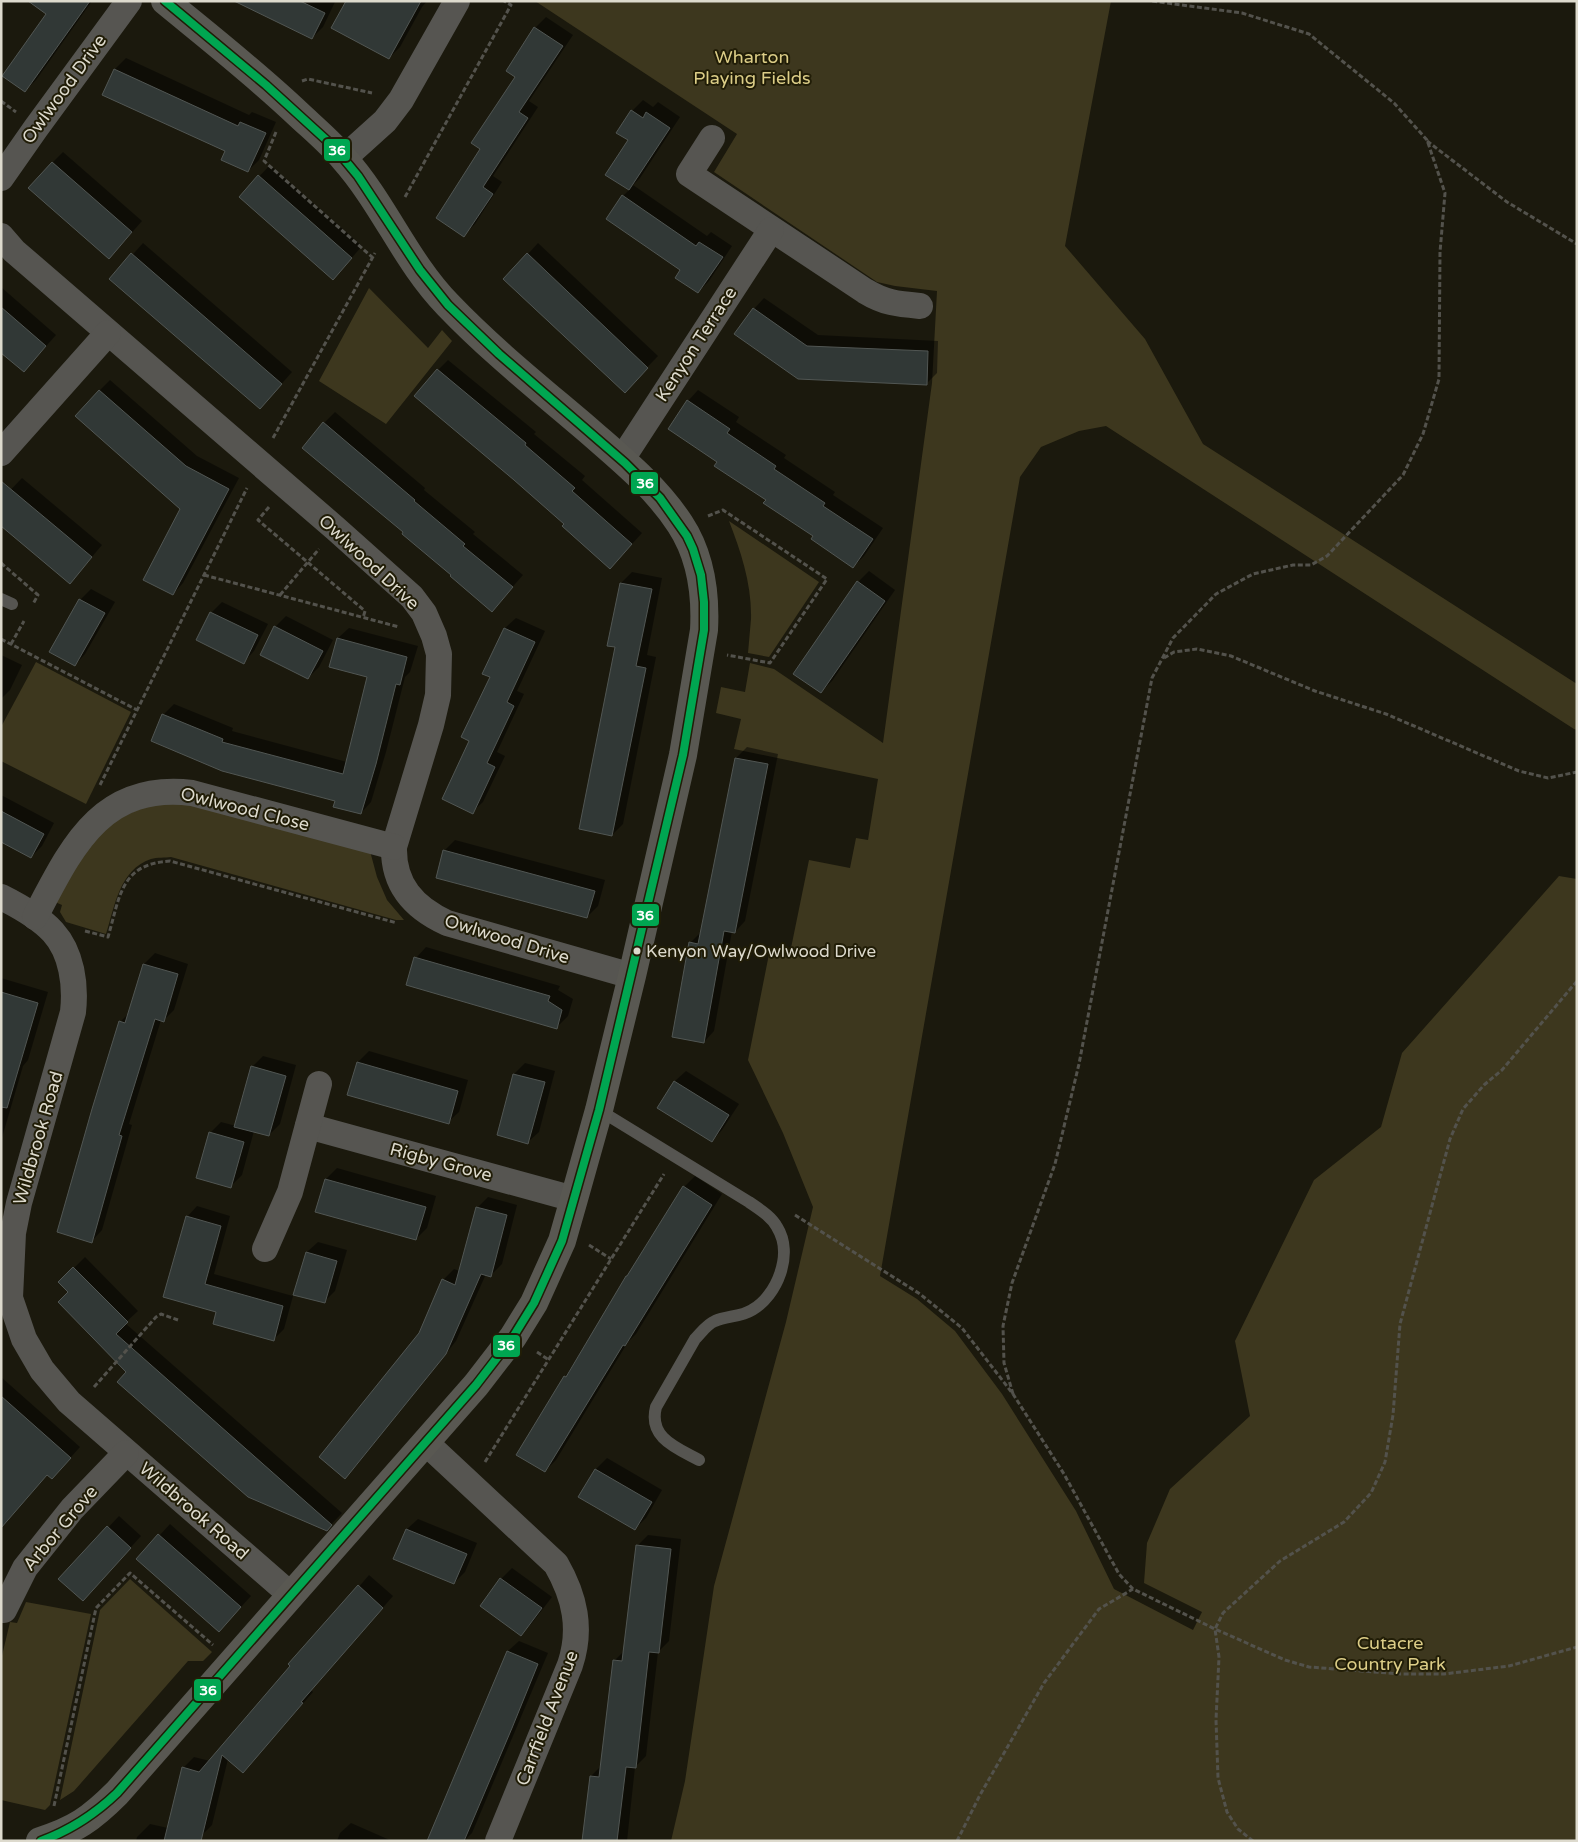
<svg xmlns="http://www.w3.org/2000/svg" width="1578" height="1842" font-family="'Varela Round',sans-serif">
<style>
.green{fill:#3d371e}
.shadow{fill:#0007}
.building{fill:#313836;stroke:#515653}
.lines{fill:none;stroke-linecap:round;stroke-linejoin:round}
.path{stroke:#53524c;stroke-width:3;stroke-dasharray:5 2.5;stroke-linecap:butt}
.lane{stroke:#565551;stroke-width:12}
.street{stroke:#565551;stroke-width:26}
.secondary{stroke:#595852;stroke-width:28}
.bus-1-casing{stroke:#211d07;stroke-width:11}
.bus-1{stroke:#00a651;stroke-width:8}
.bus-dot{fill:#dddacd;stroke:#211d07;stroke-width:2}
.labels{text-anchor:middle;stroke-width:4;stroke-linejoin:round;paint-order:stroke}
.bus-label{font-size:17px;fill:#dddacd;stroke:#211d07;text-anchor:start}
.park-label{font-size:18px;fill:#dccd87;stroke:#211d07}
.street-label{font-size:18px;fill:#dddacd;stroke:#211d07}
.line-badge{stroke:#211d07;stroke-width:2}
.badge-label{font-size:14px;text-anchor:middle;font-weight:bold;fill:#fff}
</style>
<rect width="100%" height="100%" fill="#1b190d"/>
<g class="green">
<path d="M535,1H1111L1065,246L1145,339L1203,444L1577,684V730L1574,729L1106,426L1079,431L1041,447L1020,477L880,1276L917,1299L955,1331L1002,1394L1076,1511L1114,1589L1193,1630L1202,1612L1144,1583L1147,1543L1170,1489L1250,1416L1235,1341L1314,1180L1381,1127L1402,1053L1559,876L1577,879V1841H671L685,1781L714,1586L786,1322L813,1207L783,1133L748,1060L770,949L790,953L809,860L850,868L856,838L868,840L878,779L734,749L741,719L716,713L721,687L745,692L750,663L774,669L883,743L932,383L937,291L895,286L877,282L714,172L737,134Z"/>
<path d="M369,288L428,348L442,330L452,341L386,424L319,381Z"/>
<path d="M729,521L819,582L769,657L748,653C749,642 750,630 751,619C752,585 741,552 729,521Z"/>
<path d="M36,662L131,712L86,804L1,761V727Z"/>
<path d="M190,803L370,851L377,877L387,900L404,920H396L171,857C165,858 157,857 151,859C119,870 115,906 106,934L66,922L60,912L62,905L55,902L75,862L107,824L148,805Z"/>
<path d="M130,1579L212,1652L203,1661H188L74,1791L60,1800L100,1610Z"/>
<path d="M26,1602L91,1614L50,1805L45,1810L1,1800V1660L10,1622L17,1623Z"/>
</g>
<g class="shadow">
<path d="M46,1H92L36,80L25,91L48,14Z"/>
<path d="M237,1H332L335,2L323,27L312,38Z"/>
<path d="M394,1H427L422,7L400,47L389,58Z"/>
<path d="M546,17L573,35L529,101L538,107L493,176L502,182L475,224L464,235L482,149L517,76L535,28Z"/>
<path d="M126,58L249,115L252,112L276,122L259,160L248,171L226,151L104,94L115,69Z"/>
<path d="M643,100L653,107L658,102L680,117L640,178L633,185L707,236L711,232L732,246L709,281L698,292L623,196L630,189L607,175L630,140L632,111Z"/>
<path d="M63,152L142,221L120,246L53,162Z"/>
<path d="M270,165L362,246L343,268L240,197Z"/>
<path d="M143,243L292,372L270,397L111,279Z"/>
<path d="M538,243L658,356L635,380L528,254Z"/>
<path d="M1,287L56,335L24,371L1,352Z"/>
<path d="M764,298L818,335L938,341L937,373L926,384L799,378L754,309Z"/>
<path d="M448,360L536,432L534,434L585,476L582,480L642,533L621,556L566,523L438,370Z"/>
<path d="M110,380L197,456L239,478L183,583L173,594L182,508L99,391Z"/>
<path d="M698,390L739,417L736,422L786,455L784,458L835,492L833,495L883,528L864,556L853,567L719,461L688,401Z"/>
<path d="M335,412L425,488L424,490L475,532L473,534L523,575L492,610L405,532L324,423Z"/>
<path d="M22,478L102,545L80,571L1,500Z"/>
<path d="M869,571L895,590L832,681L821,692L858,582Z"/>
<path d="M632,572L662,578L647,655L656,657L623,824L612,835L616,646L609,645L621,583Z"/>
<path d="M91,589L115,602L85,654L75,665L80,600Z"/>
<path d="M222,602L268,624L254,651L244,662L211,613Z"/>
<path d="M286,616L333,640L319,667L308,678L275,627Z"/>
<path d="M516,618L545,631L517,691L524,694L497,752L505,756L483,802L472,812L471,740L491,677L484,674L505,628Z"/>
<path d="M349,628L418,646L410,672L405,677L386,752L371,802L361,813L337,800L163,715L174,704L233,728L232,731L347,762L369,676L338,638Z"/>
<path d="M1,655L22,665L10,690L1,699Z"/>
<path d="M747,747L778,754L745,921L735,932L732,931L714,1031L704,1042L690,943L702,931L736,758Z"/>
<path d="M1,795L54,823L42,846L31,857L1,841Z"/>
<path d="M455,840L605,880L598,906L587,917L444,851Z"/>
<path d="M426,947L560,986L558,990L573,999L568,1016L557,1027L416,958Z"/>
<path d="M155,953L188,964L174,1010L164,1020H161L129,1124L132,1125L102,1230L92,1241L120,1022L129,1013L144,964Z"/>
<path d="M1,978L48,992L28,1060L23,1066L1,1141Z"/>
<path d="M369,1051L468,1080L459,1112L448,1122L349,1094L358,1062Z"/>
<path d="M263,1056L296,1065L280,1124L269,1135L254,1131L242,1175L231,1186L210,1133L221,1122L236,1126L252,1067Z"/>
<path d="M525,1063L555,1071L539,1132L528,1142L498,1135L514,1074Z"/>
<path d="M686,1071L739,1104L722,1130L712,1141L659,1108L675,1081Z"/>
<path d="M337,1168L436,1196L427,1228L416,1239L326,1179Z"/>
<path d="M695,1176L722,1194L636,1334L628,1342L556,1460L545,1471L517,1454L684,1187Z"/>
<path d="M488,1197L517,1205L502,1264L491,1275L486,1274L456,1341L356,1466L345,1477L420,1334L443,1280L454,1269L460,1271L477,1208Z"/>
<path d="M197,1206L230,1216L214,1274L293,1296L284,1329L274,1339L218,1311L164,1296L187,1217Z"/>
<path d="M318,1242L347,1250L335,1291L324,1302L307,1252Z"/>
<path d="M85,1257L138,1311L125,1323L342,1513L327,1529L127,1372L70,1292L60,1282Z"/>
<path d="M1,1377L80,1447L62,1467L48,1474L2,1526L1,1530Z"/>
<path d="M607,1458L662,1490L646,1518L635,1529L580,1496L596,1469Z"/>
<path d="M119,1516L141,1536L93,1589L60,1579Z"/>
<path d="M418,1519L477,1543L465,1572L454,1583L395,1558L407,1529Z"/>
<path d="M170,1524L251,1596L230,1619L138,1559Z"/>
<path d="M648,1535L681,1539L669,1641L658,1652L646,1756L635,1767L627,1841H583L591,1776L602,1765L614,1661L625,1650L637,1546Z"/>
<path d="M512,1568L552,1597L532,1623L521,1634L501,1579Z"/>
<path d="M369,1575L393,1596L311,1690L313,1692L253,1761L228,1759L212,1825L201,1836L181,1841H136L137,1837L150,1824L168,1828L183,1768L194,1757L210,1761Z"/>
<path d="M519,1641L548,1653L472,1833L464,1841H428L508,1651Z"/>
<path d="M351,1823L392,1841H337L340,1833Z"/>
</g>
<g class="building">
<path d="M28,1H90L25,92L2,76L46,14Z"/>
<path d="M234,1H300L325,13L312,39Z"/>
<path d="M346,1H421L389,59L331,28Z"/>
<path d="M534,27L563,46L519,112L528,118L483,187L493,194L464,237L436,218L480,149L471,143L515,77L506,71Z"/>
<path d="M114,69L238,126L240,122L266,133L248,172L221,160L225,151L102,95Z"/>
<path d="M631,110L643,118L646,112L670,128L629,190L605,175L628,140L616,133Z"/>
<path d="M52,162L132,232L109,259L28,188Z"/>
<path d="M258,175L352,258L333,280L239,197Z"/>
<path d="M622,195L696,246L699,242L723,257L698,293L675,278L680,270L606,219Z"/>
<path d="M131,253L282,384L260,409L109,279Z"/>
<path d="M527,253L648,368L625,393L503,279Z"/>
<path d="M1,307L46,346L24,372L1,353Z"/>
<path d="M753,308L807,346L928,351L927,385L798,379L734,334Z"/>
<path d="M437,369L526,443L525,445L575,488L572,491L632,544L610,569L562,526L564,524L514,480L414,396Z"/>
<path d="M99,390L186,466L229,489L173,595L143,580L180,509L75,416Z"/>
<path d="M687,400L730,429L727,433L776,466L774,469L825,503L823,506L873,539L853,568L811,539L813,536L763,503L766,500L714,466L717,462L668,429Z"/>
<path d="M323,422L415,500L414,501L465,544L463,546L513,587L492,612L450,576L451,575L402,534L403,532L302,448Z"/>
<path d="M1,481L92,557L70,584L1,526Z"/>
<path d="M857,581L885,601L821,693L793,674Z"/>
<path d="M620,583L652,589L636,666L646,668L612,836L579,829L615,647L607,646Z"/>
<path d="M79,599L105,613L75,666L49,652Z"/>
<path d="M210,612L258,635L244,664L196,640Z"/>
<path d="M274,626L323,651L308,679L260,655Z"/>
<path d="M504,628L535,642L507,702L514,706L487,763L495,767L473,814L442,799L469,741L461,737L490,677L482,674Z"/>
<path d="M337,638L407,657L400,685L396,684L376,764L361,814L333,807L335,801L222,771L151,741L162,714L223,739L222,742L343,774L367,677L329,667Z"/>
<path d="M735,758L768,764L735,933L724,931L704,1043L672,1037L689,942L698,944Z"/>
<path d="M1,811L44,834L31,858L1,842Z"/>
<path d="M443,850L595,891L587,918L436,878Z"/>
<path d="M414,957L550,996L548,1001L562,1010L557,1029L406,985Z"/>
<path d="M143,964L178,974L164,1022L155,1019L119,1135L122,1136L92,1243L57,1232L92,1109L119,1021L125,1023Z"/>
<path d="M1,992L38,1003L7,1108L1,1107Z"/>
<path d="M357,1062L458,1091L449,1124L347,1095Z"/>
<path d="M251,1066L286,1076L269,1136L234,1127Z"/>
<path d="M513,1074L545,1082L528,1144L497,1135Z"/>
<path d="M674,1081L729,1115L712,1142L657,1108Z"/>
<path d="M209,1132L244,1142L231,1188L196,1178Z"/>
<path d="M325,1179L426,1207L416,1240L315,1212Z"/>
<path d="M683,1186L712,1205L625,1346L623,1345L545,1472L516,1455L564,1376L566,1377L626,1276H627Z"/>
<path d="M476,1207L507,1215L491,1277L481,1274L446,1354L345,1479L319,1457L419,1333L442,1279L455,1285Z"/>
<path d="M186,1216L221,1226L205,1284L283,1306L274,1341L213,1324L216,1312L163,1297Z"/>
<path d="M306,1252L337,1261L325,1303L293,1295Z"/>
<path d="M73,1267L128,1322L116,1334L332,1525L327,1531L248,1497L117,1382L126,1372L58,1302L68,1292L58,1282Z"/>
<path d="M1,1396L71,1458L52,1479L47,1475L1,1528Z"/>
<path d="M595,1469L652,1502L635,1530L578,1497Z"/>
<path d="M107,1526L131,1548L83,1601L58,1579Z"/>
<path d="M406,1529L467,1554L454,1584L393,1559Z"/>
<path d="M158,1534L241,1607L219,1632L136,1559Z"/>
<path d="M636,1545L671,1549L659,1653L649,1652L636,1768L626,1767L617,1841H582L590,1776L599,1777L613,1660L622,1661Z"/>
<path d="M500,1578L542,1608L521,1636L480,1606Z"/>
<path d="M358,1585L383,1608L301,1702L303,1703L243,1773L222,1755L201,1841H164L182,1767L199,1772L290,1666L288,1664Z"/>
<path d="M507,1651L538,1664L512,1728L464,1841H427Z"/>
</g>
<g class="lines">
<g class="path">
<path d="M302,81L308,79L372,93"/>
<path d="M1,101L16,112"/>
<path d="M276,132L264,161L372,257"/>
<path d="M1427,141L1507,202L1577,244"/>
<path d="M405,197L511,5L504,1"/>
<path d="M273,438L375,253"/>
<path d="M269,507L258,520L365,611L363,618"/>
<path d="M708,516L723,510L827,579L770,663L727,655"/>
<path d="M1,563L38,595L33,604"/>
<path d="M204,575L399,627"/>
<path d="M280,595L319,549"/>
<path d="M1,639L137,710"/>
<path d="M11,644L24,621"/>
<path d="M1164,658L1174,652L1197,649L1231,656L1315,691L1386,714L1519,771L1548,778L1577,772"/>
<path d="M100,785L247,488"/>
<path d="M85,931L108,937C120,897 120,864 170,861L397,923"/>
<path d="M795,1215L920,1294L962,1328L1013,1394L1064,1474L1119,1574L1133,1589L1215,1629L1285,1660L1309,1667L1401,1674H1444L1509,1666L1577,1647"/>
<path d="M589,1245L611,1259"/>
<path d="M537,1352L549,1360"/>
<path d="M94,1387L156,1317L161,1314L178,1320"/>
<path d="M1013,1394L1004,1363L1003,1326L1012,1283L1055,1164L1079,1064L1152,678L1173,638L1216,594L1253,574L1293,565H1311L1327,556L1403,475L1423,434L1439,379L1440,252L1445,193L1427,140L1394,103L1309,34L1242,13L1152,1"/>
<path d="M485,1462L664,1174"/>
<path d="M54,1806L96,1608L130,1573L213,1645"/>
<path d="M957,1841L980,1795L1044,1683L1099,1609L1133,1589"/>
<path d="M1253,1841L1238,1829L1227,1812L1218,1778L1216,1720L1219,1657L1215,1629L1223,1613L1280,1561L1344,1522L1371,1493L1385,1462L1393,1415L1400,1324L1450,1139L1463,1109L1484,1085L1502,1070L1577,981"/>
</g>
<g class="lane">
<path d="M1,599L12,604"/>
<path d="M599,1110L749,1202C759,1209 771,1216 777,1227C794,1254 777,1296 752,1310C741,1317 726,1316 715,1321C707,1324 701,1333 695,1339L656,1407C648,1438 677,1448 699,1460"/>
</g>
<g class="street">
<path d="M712,138L689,174L865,291C885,303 897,304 920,306"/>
<path d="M344,158L385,121L401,100L457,1"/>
<path d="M1,178L36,128L129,1"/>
<path d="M1,236L14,251L336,529L412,597L424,613L434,636L439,654L438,695L431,725L394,847C393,885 414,908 447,923L632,976"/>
<path d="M1,453L108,333"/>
<path d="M622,459L771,230"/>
<path d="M1,897C19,906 39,917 53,932C72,953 76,985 73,1012L19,1203L13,1233L10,1298L24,1339L42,1370L69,1402L291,1595"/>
<path d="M35,917C71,849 100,782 192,793L394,847"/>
<path d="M308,1126L574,1199"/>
<path d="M265,1249L290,1192L319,1084"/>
<path d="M425,1442L556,1564C575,1597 582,1629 570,1665L498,1841"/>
<path d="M4,1610L25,1568L72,1509L126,1453"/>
</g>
<path class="secondary" d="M40,1841C75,1830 91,1819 117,1793L476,1385L513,1337L534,1303L562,1241L574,1199L599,1110L632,976L683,755L704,630C706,593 701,556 680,524C656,487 621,459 588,430C540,389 491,350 448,305C406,262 384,204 344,159C331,143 314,129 298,114C256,74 210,38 165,1"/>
<defs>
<path id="bus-1" d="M41,1841C71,1830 94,1815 117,1793L476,1385L513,1337L534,1303L562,1241L599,1110L683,755L704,630V602L701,575L693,549L687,536L660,498L625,463L499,354L448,305L420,270L358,176L334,147L266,85L165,1"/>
</defs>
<use href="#bus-1" class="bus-1-casing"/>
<use href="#bus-1" class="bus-1"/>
</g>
<circle class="bus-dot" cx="637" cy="951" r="4.5"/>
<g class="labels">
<g class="bus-label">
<text x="646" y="957">Kenyon Way/Owlwood Drive</text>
</g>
<g class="park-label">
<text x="752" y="63">Wharton<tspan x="752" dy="21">Playing Fields</tspan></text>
<text x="1390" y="1649">Cutacre<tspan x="1390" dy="21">Country Park</tspan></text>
</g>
<g class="street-label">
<text transform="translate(64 89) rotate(-54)" y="6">Owlwood Drive</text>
<text transform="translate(696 344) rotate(-57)" y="6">Kenyon Terrace</text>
<text transform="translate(369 562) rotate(43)" y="6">Owlwood Drive</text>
<text transform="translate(245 809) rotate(14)" y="6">Owlwood Close</text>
<text transform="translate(507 939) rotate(17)" y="6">Owlwood Drive</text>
<text transform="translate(38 1138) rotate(-74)" y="6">Wildbrook Road</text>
<text transform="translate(441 1162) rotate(15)" y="6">Rigby Grove</text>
<text transform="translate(194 1511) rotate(41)" y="6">Wildbrook Road</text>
<text transform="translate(60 1528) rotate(-50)" y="6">Arbor Grove</text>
<text transform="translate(547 1718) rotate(-69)" y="6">Carrfield Avenue</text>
</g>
</g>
<g class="line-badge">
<rect x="323" y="138" width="28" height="24" rx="5" fill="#00a651"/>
<rect x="630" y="471" width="29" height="24" rx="5" fill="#00a651"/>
<rect x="631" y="903" width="29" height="24" rx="5" fill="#00a651"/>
<rect x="492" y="1334" width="29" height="24" rx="5" fill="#00a651"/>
<rect x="193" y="1678" width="29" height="24" rx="5" fill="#00a651"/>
</g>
<g class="badge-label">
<text x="337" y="155">36</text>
<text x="645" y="488">36</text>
<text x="645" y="920">36</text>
<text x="506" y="1350">36</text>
<text x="208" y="1695">36</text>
</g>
<rect width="1578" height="1842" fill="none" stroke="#dddacd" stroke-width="5"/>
</svg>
